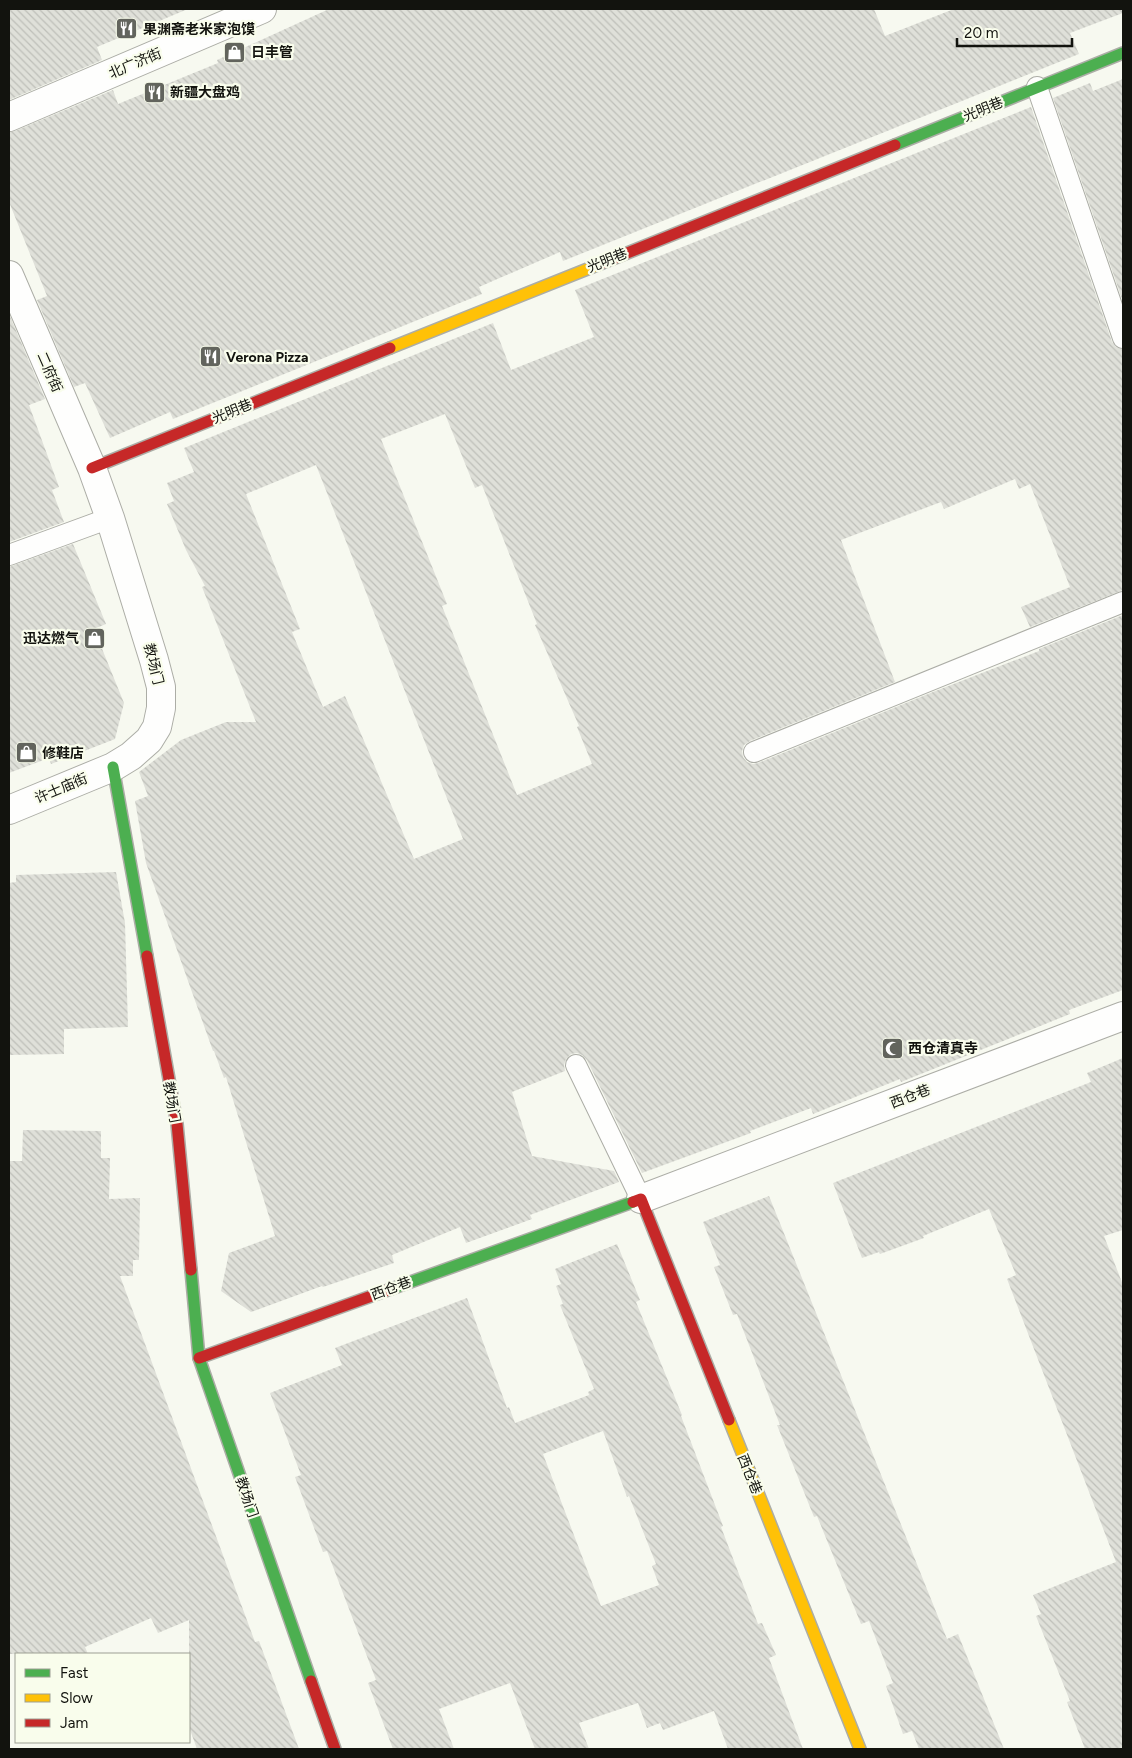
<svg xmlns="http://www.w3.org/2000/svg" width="1132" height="1758" font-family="Figtree,'Noto Sans SC',sans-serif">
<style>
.building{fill:url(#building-back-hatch);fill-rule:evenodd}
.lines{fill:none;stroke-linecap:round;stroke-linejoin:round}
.lane-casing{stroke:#acada6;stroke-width:22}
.street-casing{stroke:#acada6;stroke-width:30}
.fast-casing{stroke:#acada6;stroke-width:14}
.slow-casing{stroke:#acada6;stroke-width:14}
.jam-casing{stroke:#acada6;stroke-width:14}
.lane{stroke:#fefefd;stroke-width:20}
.street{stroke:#fefefd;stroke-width:28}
.fast{stroke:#4caf50;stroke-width:11}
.slow{stroke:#ffc107;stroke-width:11}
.jam{stroke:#c62828;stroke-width:11}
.labels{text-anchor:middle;stroke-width:4.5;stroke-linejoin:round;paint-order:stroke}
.poi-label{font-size:14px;font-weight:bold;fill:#12130e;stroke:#f9fdec;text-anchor:start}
.street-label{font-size:14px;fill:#12130e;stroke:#f9fdec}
</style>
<defs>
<pattern id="building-back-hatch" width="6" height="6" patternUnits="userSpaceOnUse" patternTransform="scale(1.25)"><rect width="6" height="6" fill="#dfe0d9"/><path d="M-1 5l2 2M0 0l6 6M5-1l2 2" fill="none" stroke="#bebfb9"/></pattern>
</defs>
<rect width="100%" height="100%" fill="#f7f9f0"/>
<g class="building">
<path d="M9,9H188L97,47L102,60L9,100Z"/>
<path d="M329,9H874L885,36L954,9H1123V13L1070,33L1079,54L563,261L560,252L479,287L482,294L173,419L170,412L110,438L85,383L74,387L37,300L47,296L9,202V132L15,131L113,90L118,104L218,63L217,60Z"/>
<path d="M1123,79V302L1053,98L1090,83L1093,91Z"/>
<path d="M1031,107L1112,342L1116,347L1123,350V590L1030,627L1021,607L1070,587L1030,484L1019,489L1015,479L944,509L941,502L841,540L895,682L750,741L744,745L742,751L743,757L747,762L753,764L758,763L933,692L1039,651V649L1123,615V990L1069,1010L1070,1014L901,1082L900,1079L813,1114L811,1108L750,1131L751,1133L642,1173L587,1060L582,1055L577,1053L571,1054L566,1059L564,1065L565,1071L512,1092L532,1156L614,1171L619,1182L530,1215L532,1219L466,1243L460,1227L392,1255L394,1263L323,1287L322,1286L251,1312L221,1291L229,1253L275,1236L226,1077L224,1078L214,1051H213L146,863L135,801L148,796L139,772L181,740L226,722H256L202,587L205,586L186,550L167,504L174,501L167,483L194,472L184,448L493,323L511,370L594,337L575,290ZM445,414L475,488L482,485L537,624L535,625L579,726L577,727L592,764L517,795L442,606L447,604L381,439ZM316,465L463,839L414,859L345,696L323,707L292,632L300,629L246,494Z"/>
<path d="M9,314L45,399L29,405L59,487L52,490L64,522L9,542Z"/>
<path d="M73,544L106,624L94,629L124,703L115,739L51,764L49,758L9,773V567Z"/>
<path d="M116,872L125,923L128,1027L64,1029V1054L9,1055V883L16,882V875Z"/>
<path d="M1123,1058V1230L1104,1236L1123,1285V1749H1085L1067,1702L1070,1701L1036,1616L1041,1614L1033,1595L1116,1562L1007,1279L1016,1275L989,1209L923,1236L924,1238L880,1254L879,1252L862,1258L833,1183L1091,1082L1087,1073Z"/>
<path d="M23,1130L101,1131V1158H110L109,1199L140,1198L139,1260H133V1276H120L255,1642L259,1641L299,1749H197L189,1727V1620L158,1633L151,1618L85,1647L88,1654H9V1161H22Z"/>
<path d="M769,1196L947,1639L958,1634L1004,1749H919L912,1731L903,1734L886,1686L893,1683L869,1621L861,1624L817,1516L814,1517L777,1425H780L737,1314L733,1315L714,1267L720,1265L703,1222Z"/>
<path d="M617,1244L640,1300L636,1302L682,1415L681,1416L723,1526L721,1527L758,1624L762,1623L776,1655L769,1658L803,1749H728L714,1711L663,1730L660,1723L647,1728L638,1703L579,1723L589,1749H535L510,1683L439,1709L454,1749H393L368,1683L376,1680L327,1551L323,1552L295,1477L301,1475L270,1393L342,1365L335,1348L467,1298L507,1408L509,1407L515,1423L589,1395L588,1392L594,1389L560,1305L563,1304L556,1286L561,1284L555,1269ZM603,1431L627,1497L629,1496L656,1564L652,1566L659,1585L601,1606L543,1454Z"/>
</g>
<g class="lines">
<defs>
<g id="lane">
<path d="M1037,87L1123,338"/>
<path d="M9,555L110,518"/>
<path d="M754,752L1123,602"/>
<path d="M576,1065L641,1199"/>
</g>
<g id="street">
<path d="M9,117L262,9"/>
<path d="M9,275L92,468L110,518L154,660L161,687V708L157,727L149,740L131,756L113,767L9,810"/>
<path d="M641,1199L1123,1016"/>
</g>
<g id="fast">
<path d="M895,145L1123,53"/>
<path d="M113,767L147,956"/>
<path d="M191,1270L199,1358L311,1681"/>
<path d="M391,1289L633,1202"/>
</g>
<g id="slow">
<path d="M390,348L600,264"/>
<path d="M729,1420L860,1749"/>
</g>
<g id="jam">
<path d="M600,264L895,145"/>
<path d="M92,468L390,348"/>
<path d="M147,956L177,1124L191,1270"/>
<path d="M633,1202L641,1199L729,1420"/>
<path d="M199,1358L391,1289"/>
<path d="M311,1681L335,1749"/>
</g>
</defs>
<use href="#lane" class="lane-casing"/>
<use href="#street" class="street-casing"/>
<use href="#fast" class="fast-casing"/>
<use href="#slow" class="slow-casing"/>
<use href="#jam" class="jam-casing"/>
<use href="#lane" class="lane"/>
<use href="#street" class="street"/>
<use href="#fast" class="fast"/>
<use href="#slow" class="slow"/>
<use href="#jam" class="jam"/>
</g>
<defs>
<symbol id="restaurant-square" viewBox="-11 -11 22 22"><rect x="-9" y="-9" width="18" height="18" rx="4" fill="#62645d" stroke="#f9fdec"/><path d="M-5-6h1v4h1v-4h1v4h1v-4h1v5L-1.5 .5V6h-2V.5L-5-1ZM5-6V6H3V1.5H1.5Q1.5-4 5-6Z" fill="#fff"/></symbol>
<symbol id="shop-square" viewBox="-11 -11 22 22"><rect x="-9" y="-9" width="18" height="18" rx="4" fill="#62645d" stroke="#f9fdec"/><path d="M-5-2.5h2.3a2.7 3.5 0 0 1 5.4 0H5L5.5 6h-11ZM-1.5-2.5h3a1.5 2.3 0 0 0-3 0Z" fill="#fff"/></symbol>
<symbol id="mosque-square" viewBox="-11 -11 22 22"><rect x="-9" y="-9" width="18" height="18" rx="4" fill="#62645d" stroke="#f9fdec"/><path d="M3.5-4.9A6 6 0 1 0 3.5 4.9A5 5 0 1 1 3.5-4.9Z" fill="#fff"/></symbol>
</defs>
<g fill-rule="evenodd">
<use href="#restaurant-square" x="114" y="16" width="25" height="25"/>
<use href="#shop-square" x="222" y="40" width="25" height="25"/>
<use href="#restaurant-square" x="142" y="80" width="25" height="25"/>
<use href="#restaurant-square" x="198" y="344" width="25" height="25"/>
<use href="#shop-square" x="82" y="626" width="25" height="25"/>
<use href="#shop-square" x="14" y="740" width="25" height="25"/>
<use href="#mosque-square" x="880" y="1036" width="25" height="25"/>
</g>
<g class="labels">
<g class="poi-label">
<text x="143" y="34">果渊斋老米家泡馍</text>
<text x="251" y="57">日丰管</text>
<text x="170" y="97">新疆大盘鸡</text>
<text x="226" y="362">Verona Pizza</text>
<text x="79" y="643" text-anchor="end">迅达燃气</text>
<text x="42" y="758">修鞋店</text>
<text x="908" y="1053">西仓清真寺</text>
</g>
<g class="street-label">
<text transform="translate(135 63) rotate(-23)" y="5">北广济街</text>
<text transform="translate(983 109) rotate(-22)" y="5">光明巷</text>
<text transform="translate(607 260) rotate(-22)" y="5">光明巷</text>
<text transform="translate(50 372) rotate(66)" y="5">二府街</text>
<text transform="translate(232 411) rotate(-22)" y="5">光明巷</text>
<text transform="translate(154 664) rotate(76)" y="5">教场门</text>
<text transform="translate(61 788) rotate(-23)" y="5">许士庙街</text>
<text transform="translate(910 1096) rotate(-21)" y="5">西仓巷</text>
<text transform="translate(172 1102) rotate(80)" y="5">教场门</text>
<text transform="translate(391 1288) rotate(-20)" y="5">西仓巷</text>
<text transform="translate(750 1474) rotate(68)" y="5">西仓巷</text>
<text transform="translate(247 1497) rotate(71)" y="5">教场门</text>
</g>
</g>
<rect width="1132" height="1758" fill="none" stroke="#12130e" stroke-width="20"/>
<rect x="15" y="1653" width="175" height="90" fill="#f9fdec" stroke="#9d9f93"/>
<rect x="25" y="1669" width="25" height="8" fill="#4caf50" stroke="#9d9f93"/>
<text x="60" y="1678" font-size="15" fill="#12130e">Fast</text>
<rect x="25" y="1694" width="25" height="8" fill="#ffc107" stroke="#9d9f93"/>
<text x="60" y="1703" font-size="15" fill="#12130e">Slow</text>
<rect x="25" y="1719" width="25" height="8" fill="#c62828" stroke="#9d9f93"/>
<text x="60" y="1728" font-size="15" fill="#12130e">Jam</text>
<path d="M957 38v8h115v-8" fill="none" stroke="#12130e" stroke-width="2.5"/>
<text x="964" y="38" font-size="15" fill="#12130e" stroke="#f9fdec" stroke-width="4" paint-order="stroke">20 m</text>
</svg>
